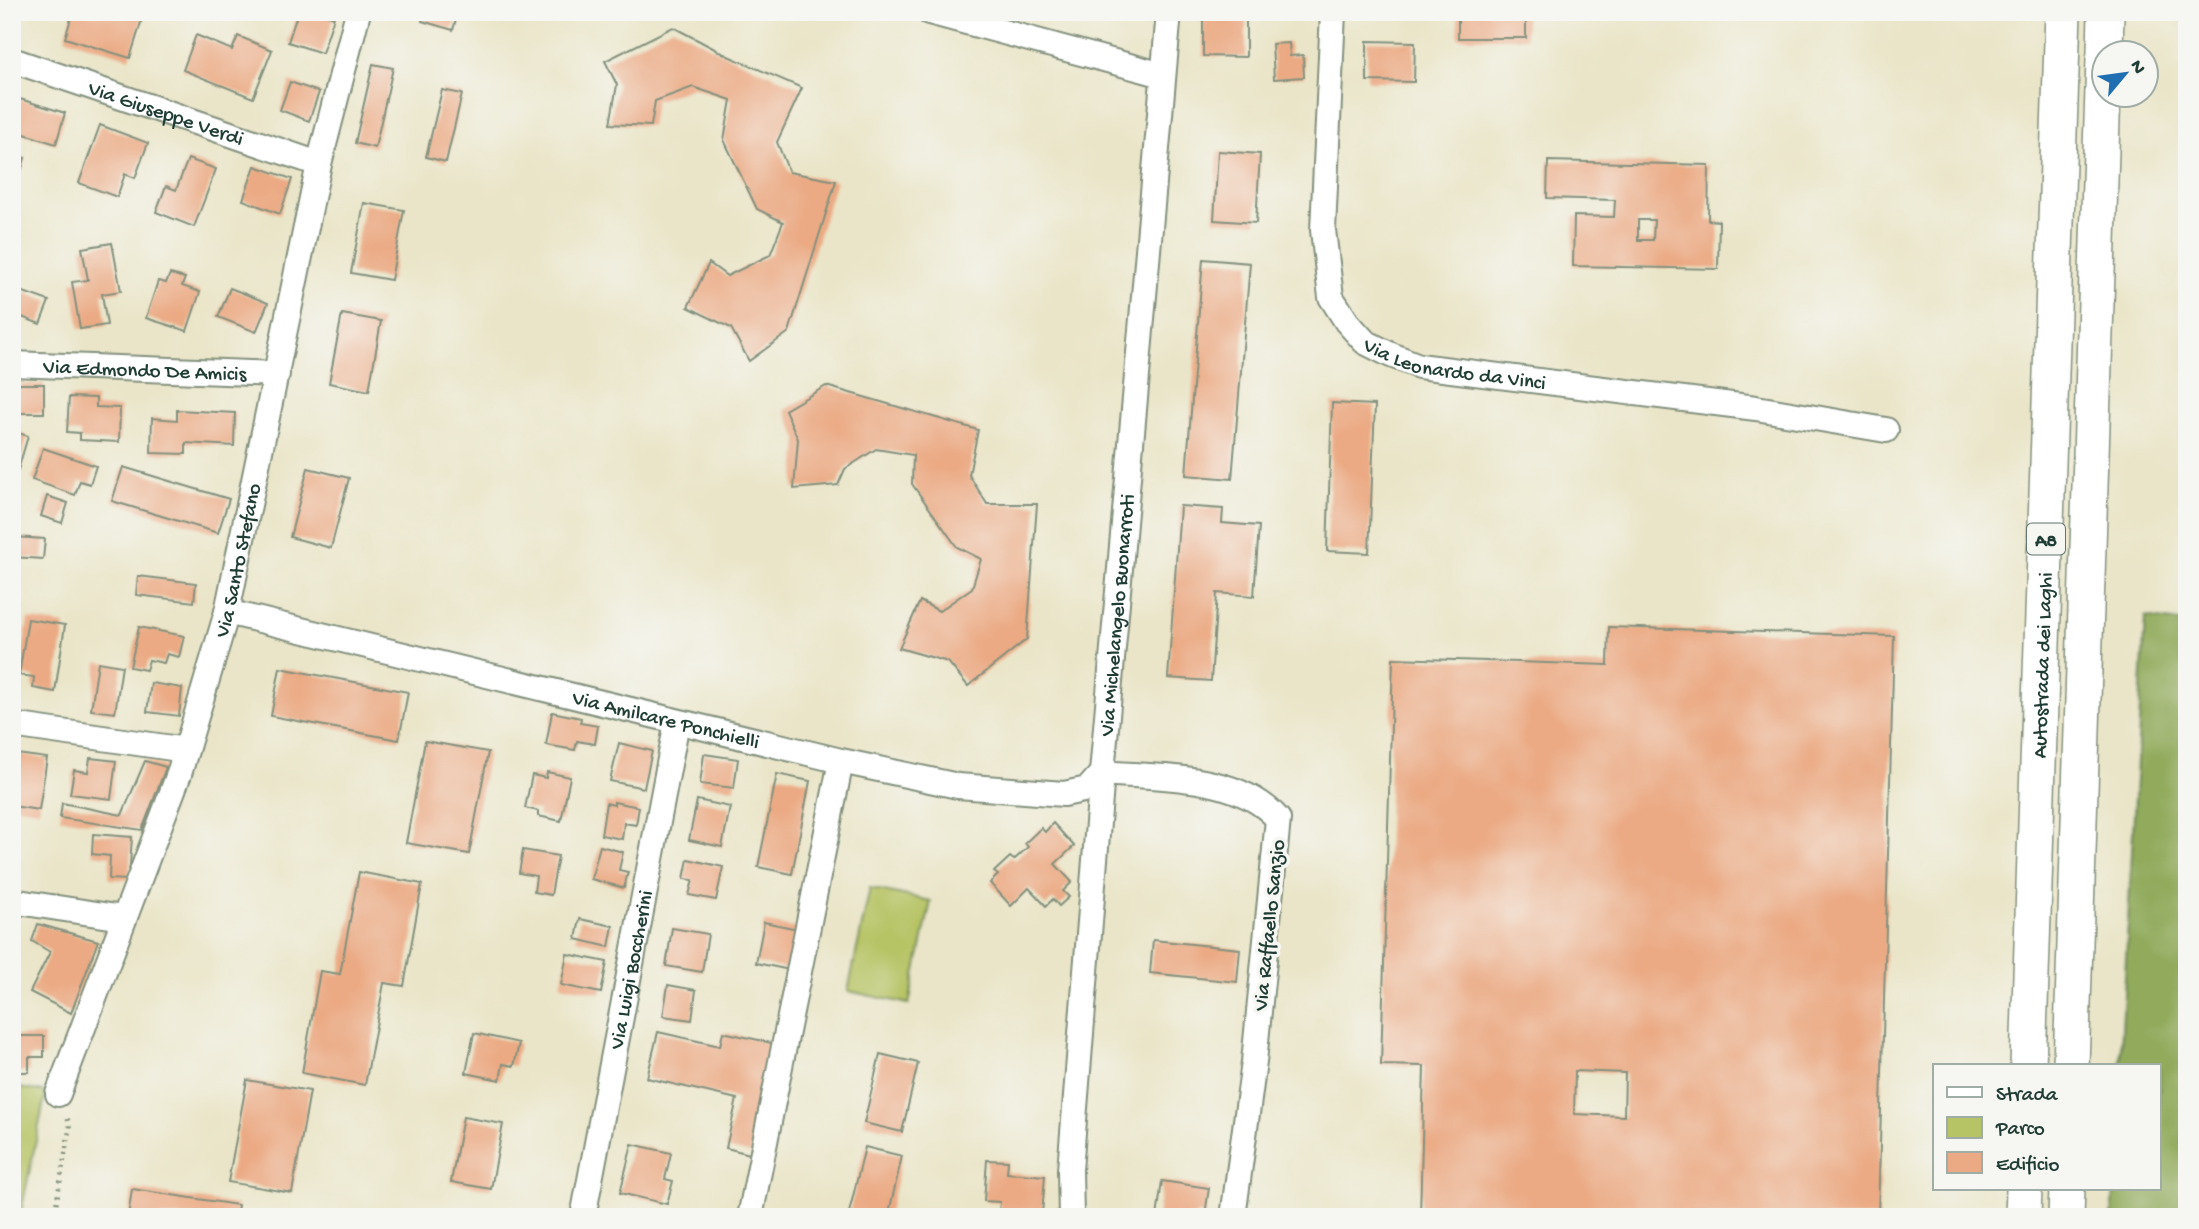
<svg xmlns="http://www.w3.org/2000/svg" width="2199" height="1229" font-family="'Gochi Hand',sans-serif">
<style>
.green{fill:#b7c466;stroke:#6b804d;stroke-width:2}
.forest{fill:#91aa5b;stroke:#587448;stroke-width:2}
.building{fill:#ebaa84;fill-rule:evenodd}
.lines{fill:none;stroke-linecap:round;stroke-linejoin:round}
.minor-casing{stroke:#84917e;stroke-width:28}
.highway-casing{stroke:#84917e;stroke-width:38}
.path{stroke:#84917e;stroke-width:4.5;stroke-dasharray:2 5;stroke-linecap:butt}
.minor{stroke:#fff;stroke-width:24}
.highway{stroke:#fff;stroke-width:35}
.labels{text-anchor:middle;stroke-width:7;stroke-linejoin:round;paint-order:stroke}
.shield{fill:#f6f6f2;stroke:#60746d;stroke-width:2}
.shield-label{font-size:19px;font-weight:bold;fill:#1f3d34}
.street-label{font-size:21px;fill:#1f3d34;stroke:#f6f6f2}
</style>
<rect width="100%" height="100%" fill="#f6f6f2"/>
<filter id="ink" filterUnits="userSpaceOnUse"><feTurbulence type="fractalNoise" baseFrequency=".0143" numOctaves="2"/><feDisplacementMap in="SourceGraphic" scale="14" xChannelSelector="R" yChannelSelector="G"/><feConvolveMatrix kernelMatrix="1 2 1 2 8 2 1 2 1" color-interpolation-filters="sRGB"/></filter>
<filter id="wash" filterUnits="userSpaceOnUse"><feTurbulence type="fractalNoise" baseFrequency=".00686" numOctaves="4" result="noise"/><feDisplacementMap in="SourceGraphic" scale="28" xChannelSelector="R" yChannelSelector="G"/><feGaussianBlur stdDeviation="1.57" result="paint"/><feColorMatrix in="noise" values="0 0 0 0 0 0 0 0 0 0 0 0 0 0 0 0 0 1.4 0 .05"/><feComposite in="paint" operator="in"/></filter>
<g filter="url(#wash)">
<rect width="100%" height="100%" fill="#eae5c8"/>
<g class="green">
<path d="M870,888L931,901L909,1004L848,991Z"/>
<path d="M12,1087L46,1092L20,1217H12Z"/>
</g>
<path class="forest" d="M2145,617L2187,623V1217H2112L2114,1189H2159V1066H2120Z"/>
<g id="blocks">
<g class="building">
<path d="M73,12H132L143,16L130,58L65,38Z"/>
<path d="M298,12H321L334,17L322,53L288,42Z"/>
<path d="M425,12H458L453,30L422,21Z"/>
<path d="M1203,12H1246V57L1203,56Z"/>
<rect x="1458" y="12" width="68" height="26"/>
<path d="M673,27L728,56L802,88L777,142L789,172L836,181L789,332L749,361L731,328L688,307L709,263L727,276L770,255L783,222L757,209L724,140L731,100L693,87L655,101L651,126L610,124L617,85L605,61Z"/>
<path d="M196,35L232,50L238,36L272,50L253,98L183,70Z"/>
<path d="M1367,41L1415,42L1414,82L1367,81Z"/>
<path d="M1289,43L1290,56L1303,55L1304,77L1274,79L1272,44Z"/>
<path d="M373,64L393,68L375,148L355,143Z"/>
<path d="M290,82L319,92L309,121L280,110Z"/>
<path d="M442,90L462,94L446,162L426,157Z"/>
<path d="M20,99L65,113L56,144L12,130Z"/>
<path d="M100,125L148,143L135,178L125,174L117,197L79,183Z"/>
<path d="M1218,151L1260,154L1256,223L1214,220Z"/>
<path d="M12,154L25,158L14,195H12Z"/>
<path d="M188,159L216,169L194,227L156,212L166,186L176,190Z"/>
<path d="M1548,161L1709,165L1708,220L1719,221L1718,269L1573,266L1574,216L1614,217L1615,200L1547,198ZM1638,220H1654L1653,240H1638Z"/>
<path d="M255,166L292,179L280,214L243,200Z"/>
<path d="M364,203L404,210L391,280L351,273Z"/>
<path d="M112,243L121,291L102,294L107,325L80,329L72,282L88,280L82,248Z"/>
<path d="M1203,259L1250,263L1232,479L1186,475Z"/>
<path d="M170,274L185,278L182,286L200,292L187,331L146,318L158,281L166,283Z"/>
<path d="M12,288L49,301L40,324L22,317L18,325L12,323Z"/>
<path d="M230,288L268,303L256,332L218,317Z"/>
<path d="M342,314L381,321L369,391L329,383Z"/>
<rect x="13" y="384" width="31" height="29"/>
<path d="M826,386L978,430L969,475L987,504H1037L1027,639L968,686L948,662L899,648L920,601L939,611L972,588L981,559L957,547L912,484L913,455L876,449L845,469L838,485L794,489L798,439L785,410Z"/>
<path d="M69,397L96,398V407L120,408L119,442L80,440V433L67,432Z"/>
<path d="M1332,403L1375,405L1369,553L1327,551Z"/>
<path d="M177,410L235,413L234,446L186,443V454L151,453L152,418L177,420Z"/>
<path d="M12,431L28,436L13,487H12Z"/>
<path d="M43,448L96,466L90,484L80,481L75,495L32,480Z"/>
<path d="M123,467L229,499L218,533L112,501Z"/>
<path d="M308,468L349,478L331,548L290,537Z"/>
<path d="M47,496L68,503L62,523L41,516Z"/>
<path d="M1180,506L1223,509L1222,523L1259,526L1254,596L1217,593L1211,681L1168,678Z"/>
<path d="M14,537L45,539L43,559L12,557Z"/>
<path d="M138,576L196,583L194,602L136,595Z"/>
<path d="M28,619L65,625L55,692L33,688L34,677L19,675Z"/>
<path d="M139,627L184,636L179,657L167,654L164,663L149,660L146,670L130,667Z"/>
<path d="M1609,627L1894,636L1878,1217H1420L1424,1066L1381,1065L1393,658L1608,665ZM1575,1071L1625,1073L1624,1116L1574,1114Z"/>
<path d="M98,662L122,666L115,713L91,710Z"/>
<path d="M280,668L408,692L399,740L271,716Z"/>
<path d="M151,683L182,688L179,716L147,712Z"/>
<path d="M552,712L581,718L580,723L598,726L595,744L577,741L575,750L546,745Z"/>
<path d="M425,741L488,752L469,854L406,843Z"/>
<path d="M619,743L652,751L644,788L610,781Z"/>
<path d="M17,754L47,758L39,810L12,806V767H15Z"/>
<path d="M704,754L738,759L734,788L700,784Z"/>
<path d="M90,758L116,761L111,799L70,794L74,770L88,772Z"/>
<path d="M145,761L166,767L142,830L60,818L62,803L122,815Z"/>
<path d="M547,772L570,777L561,821L538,816V811L525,808L532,775L546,778Z"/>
<path d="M777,774L810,781L792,874L758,867Z"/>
<path d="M697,800L730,807L722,847L689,840Z"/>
<path d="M614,802L639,807L636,825L624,823L622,839L601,835L606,803L614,805Z"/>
<path d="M1053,823L1074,846L1055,864L1072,882L1063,891L1069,897L1059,906L1053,899L1046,906L1029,888L1011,906L990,883L998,875L994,872L1010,857L1014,860L1028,847L1025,843L1041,828L1045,832Z"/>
<path d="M93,834L132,837L129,880L109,879L110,856L92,854Z"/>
<path d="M600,846L623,852L619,870L628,872L624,888L591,879Z"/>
<path d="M523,850L558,856L551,895L534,892L536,876L519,873Z"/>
<path d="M688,859L723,867L716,900L689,895L693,880L684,879Z"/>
<path d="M359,872L422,884L404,986L384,983L365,1085L302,1073L320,971L340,974Z"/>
<path d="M580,919L613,926L609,947L576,939Z"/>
<path d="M764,922L798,929L790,970L756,963Z"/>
<path d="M38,924L98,941L71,1013L30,992L50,952L32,941Z"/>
<path d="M672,928L708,934L702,972L666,966Z"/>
<path d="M1153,940L1240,949L1237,982L1150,973Z"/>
<path d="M567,954L607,962L601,993L561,985Z"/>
<path d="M668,985L696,990L692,1020L663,1016Z"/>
<path d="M658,1032L720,1046L723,1032L776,1044L750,1154L726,1148L737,1099L647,1078Z"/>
<path d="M474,1033L519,1043L514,1066L503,1064L500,1080L466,1073Z"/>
<path d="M12,1036H44V1057H29V1072H12Z"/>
<path d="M880,1054L918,1063L902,1132L864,1123Z"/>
<path d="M247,1080L310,1091L292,1193L228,1182Z"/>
<path d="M463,1117L503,1124L491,1189L451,1182Z"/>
<path d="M632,1144L671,1153L665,1179L673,1181L667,1204L620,1193Z"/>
<path d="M865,1147L902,1156L888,1217H848Z"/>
<path d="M987,1160L1008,1161L1007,1173L1045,1176L1042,1215L999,1212L1000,1202L984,1201Z"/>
<path d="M1162,1181L1209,1188L1205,1215L1196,1214V1217H1157Z"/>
<path d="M132,1189L238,1205L236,1217H128Z"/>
</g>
</g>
</g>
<g filter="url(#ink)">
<use href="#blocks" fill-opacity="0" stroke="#84917e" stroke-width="2"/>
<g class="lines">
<defs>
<g id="minor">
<path d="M929,12L1163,75"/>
<path id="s1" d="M1333,12L1323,230L1331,297L1347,322L1365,342L1391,355L1419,366L1756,408L1886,430"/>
<path id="s2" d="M12,60L319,164"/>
<path id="s3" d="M12,364L277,374"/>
<path id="s4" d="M227,612L841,761L958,786L1064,794L1088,789L1102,773C1158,778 1238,773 1278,819L1254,1062L1233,1217"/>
<path d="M12,725L186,750"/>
<path d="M12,901L123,918"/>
<path id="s5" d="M58,1094L179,774L227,612L319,164L358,12"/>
<path id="s6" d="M583,1217L677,722"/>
<path d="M750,1217L841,761"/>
<path id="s7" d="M1071,1217L1070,1170L1102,773L1169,12"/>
</g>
<g id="highway">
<path d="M2105,52L2106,12"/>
<path id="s8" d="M2028,1066L2063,12"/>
<path d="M2071,1066L2104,59"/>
<path d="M2023,1217L2024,1189"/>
<path d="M2066,1217L2067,1189"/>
</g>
</defs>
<use href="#minor" class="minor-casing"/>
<use href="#highway" class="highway-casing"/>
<path class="path" d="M54,1217L70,1125L66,1115"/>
<use href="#minor" class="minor"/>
<use href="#highway" class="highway"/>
</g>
</g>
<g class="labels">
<rect class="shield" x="2027" y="523.5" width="38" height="31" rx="5"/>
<g class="shield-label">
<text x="2046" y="546">A8</text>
</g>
<g class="street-label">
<text dy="7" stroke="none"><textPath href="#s2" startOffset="163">Via Giuseppe Verdi</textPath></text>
<text dy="7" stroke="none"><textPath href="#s1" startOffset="436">Via Leonardo da Vinci</textPath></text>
<text dy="7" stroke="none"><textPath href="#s3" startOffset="133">Via Edmondo De Amicis</textPath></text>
<text dy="7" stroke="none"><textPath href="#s5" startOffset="564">Via Santo Stefano</textPath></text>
<text dy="7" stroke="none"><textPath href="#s7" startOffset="604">Via Michelangelo Buonarroti</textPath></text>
<text dy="7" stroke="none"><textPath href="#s8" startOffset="401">Autostrada dei Laghi</textPath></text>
<text dy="7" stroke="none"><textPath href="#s4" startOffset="452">Via Amilcare Ponchielli</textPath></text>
<text transform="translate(1268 925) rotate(-84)" y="7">Via Raffaello Sanzio</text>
<text dy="7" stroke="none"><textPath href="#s6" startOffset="252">Via Luigi Boccherini</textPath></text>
</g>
</g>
<rect width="2199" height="1229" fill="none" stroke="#f6f6f2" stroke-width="42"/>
<rect x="1933" y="1064" width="228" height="126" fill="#f6f6f2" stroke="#a0aca6" stroke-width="2"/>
<rect x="1947" y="1087" width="35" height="10" fill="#ffffff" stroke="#a0aca6" stroke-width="2"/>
<text x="1996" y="1100" font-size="21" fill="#1f3d34">Strada</text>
<rect x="1947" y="1117" width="35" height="21" fill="#b7c466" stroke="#a0aca6" stroke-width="2"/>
<text x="1996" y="1134" font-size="21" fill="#1f3d34">Parco</text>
<rect x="1947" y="1152" width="35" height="21" fill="#ebaa84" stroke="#a0aca6" stroke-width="2"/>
<text x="1996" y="1170" font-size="21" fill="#1f3d34">Edificio</text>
<g transform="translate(2125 74) rotate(61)"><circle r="33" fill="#f6f6f2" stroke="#a0aca6" stroke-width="2"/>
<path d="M0-5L12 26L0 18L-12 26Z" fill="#1f6fb2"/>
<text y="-10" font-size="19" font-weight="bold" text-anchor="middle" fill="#1f3d34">N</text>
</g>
</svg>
